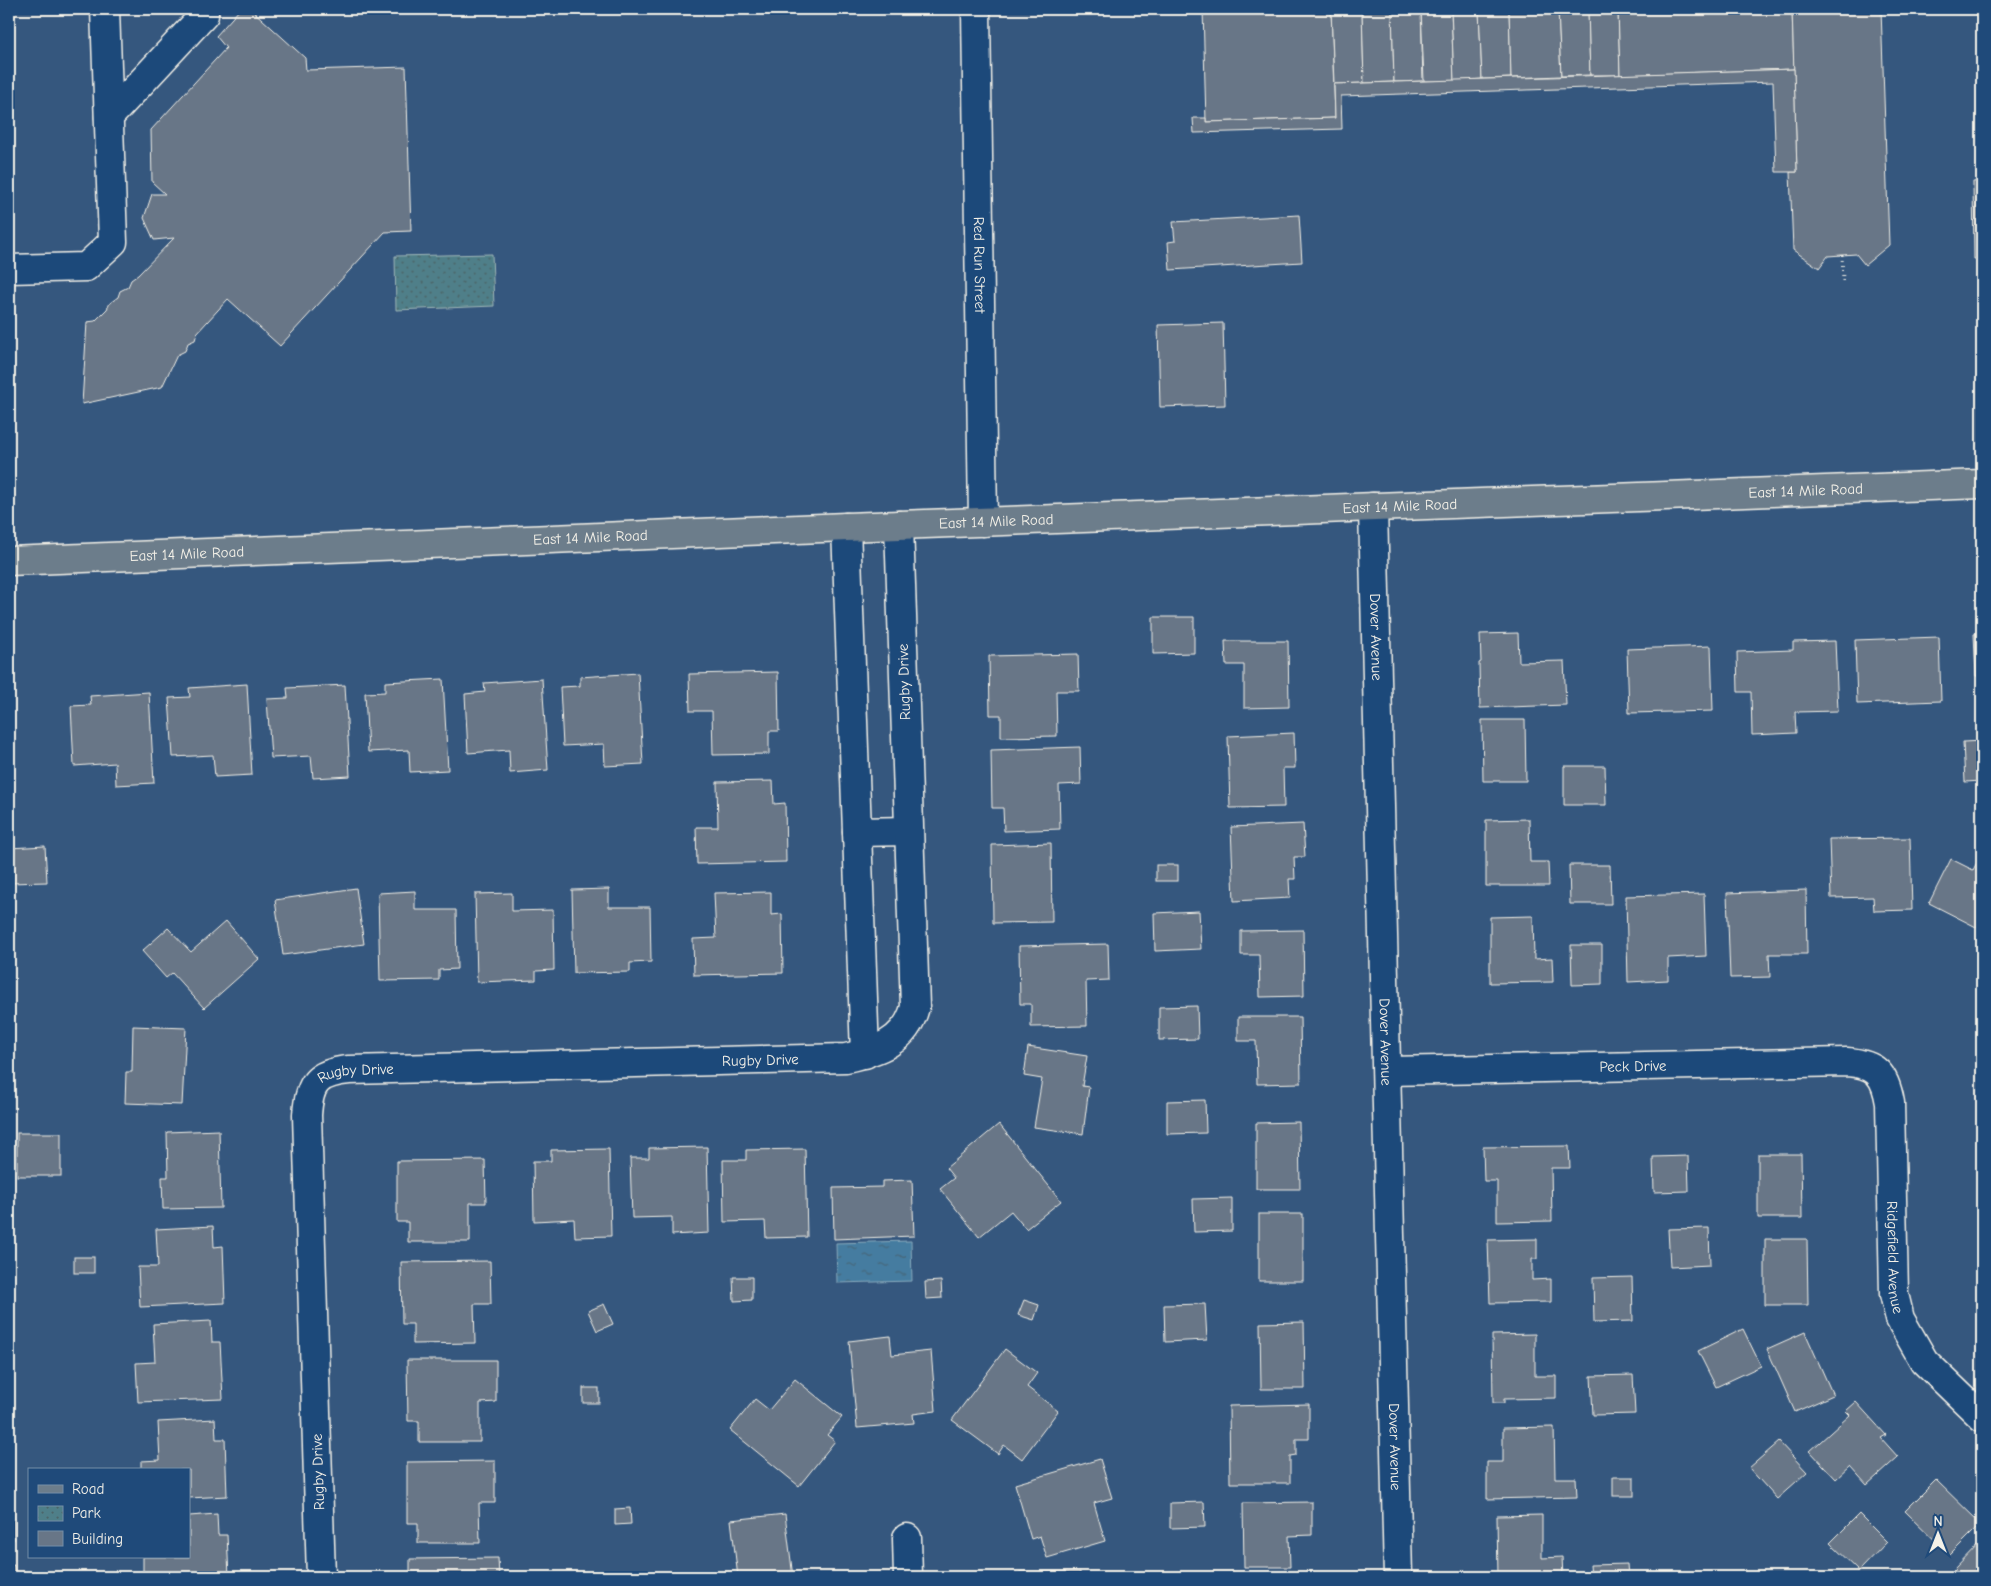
<svg xmlns="http://www.w3.org/2000/svg" width="1991" height="1586" font-family="'Comic Neue',sans-serif">
<style>
.park{fill:url(#park-dots);stroke:#a2b8b8}
.water{fill:url(#water-ripples);stroke:#8aabbd}
.building{fill:#687687;stroke:#f4f1e8}
.lines{fill:none;stroke-linecap:round;stroke-linejoin:round}
.minor-casing{stroke:#f4f1e8;stroke-width:31}
.major-casing{stroke:#f4f1e8;stroke-width:31}
.path{stroke:#f4f1e8;stroke-width:3;stroke-dasharray:1 4;stroke-linecap:butt}
.minor{stroke:#1f4a7a;stroke-width:28}
.major{stroke:#6c7d8b;stroke-width:28}
.labels{text-anchor:middle;stroke-width:4;stroke-linejoin:round;paint-order:stroke}
.street-label{font-size:15px;fill:#f4f1e8;stroke:#1f4a7a}
</style>
<defs>
<pattern id="park-dots" width="8" height="8" patternUnits="userSpaceOnUse" patternTransform="scale(1.25)"><rect width="8" height="8" fill="#4f7f89"/><path d="M2 2h.1M6 6h.1" fill="none" stroke="#4c666b" stroke-width="1.8" stroke-linecap="round"/></pattern>
<pattern id="water-ripples" width="26" height="14" patternUnits="userSpaceOnUse" patternTransform="scale(1.25)"><rect width="26" height="14" fill="#447ca0"/><path d="M2 4q2-2 4 0t4 0M15 11q2-2 4 0t4 0" fill="none" stroke="#466578"/></pattern>
</defs>
<rect width="100%" height="100%" fill="#35577e"/>
<filter id="ink" filterUnits="userSpaceOnUse"><feTurbulence type="fractalNoise" baseFrequency=".02" numOctaves="2"/><feDisplacementMap in="SourceGraphic" scale="10" xChannelSelector="R" yChannelSelector="G"/><feConvolveMatrix kernelMatrix="1 2 1 2 8 2 1 2 1" color-interpolation-filters="sRGB"/></filter>
<g filter="url(#ink)">
<path class="park" d="M492,254L494,306L396,310L395,256Z"/>
<path class="water" d="M911,1241L912,1281L837,1283L836,1243Z"/>
<g class="building">
<path d="M240,9H251L305,58L306,70L406,67L411,231L385,232L280,346L228,299L197,333L195,340L188,343L185,351L177,355L162,387L82,404L87,322L95,321L107,309L110,303L118,297L120,291L128,287L131,280L138,275L174,238L154,240L144,218L152,194H165L152,182L151,130L226,48L216,36Z"/>
<path d="M1203,9H1331L1335,118L1206,122Z"/>
<path d="M1331,9H1362L1364,83L1334,84Z"/>
<path d="M1362,9H1392L1394,82L1364,83Z"/>
<path d="M1392,9H1421L1423,81L1394,82Z"/>
<path d="M1421,9H1451L1454,81H1424Z"/>
<path d="M1451,9H1479L1482,79L1454,81Z"/>
<path d="M1479,9H1509L1511,78L1482,79Z"/>
<path d="M1509,9H1558L1561,76L1511,78Z"/>
<path d="M1558,9H1588L1590,75L1561,76Z"/>
<path d="M1588,9H1618L1620,75H1590Z"/>
<path d="M1618,9H1792L1794,69L1620,75Z"/>
<path d="M1792,9H1881L1889,245L1865,265L1856,254L1828,256L1819,268L1793,250L1790,172H1797Z"/>
<path d="M1794,69L1797,172H1776L1773,82L1341,96L1342,129L1194,133L1193,118H1206V122L1335,118L1334,84Z"/>
<path d="M1982,181V258L1974,259L1973,182Z"/>
<path d="M1299,215L1302,262L1170,270L1168,242L1175,241L1173,222Z"/>
<path d="M1223,323L1225,405L1160,407L1158,325Z"/>
<path d="M1153,617H1194V653L1153,654Z"/>
<path d="M1518,633L1519,662L1564,661L1566,705L1480,708L1479,663L1481,662L1480,634Z"/>
<path d="M1982,633V676H1976L1974,634Z"/>
<path d="M1939,637L1941,701L1857,704L1855,640Z"/>
<path d="M1225,641H1288L1289,707L1244,708V665H1226Z"/>
<path d="M1835,641L1838,711L1795,712L1796,733L1752,735L1751,692H1738L1737,652L1793,650V642Z"/>
<path d="M1711,646L1713,711L1629,713L1627,649Z"/>
<path d="M1078,654L1079,691H1056L1057,736L1001,737V715H990L989,656Z"/>
<path d="M778,672L779,731H769V754L713,755L712,711H690L689,674Z"/>
<path d="M638,673L643,764L605,766L604,744L563,746L560,687L580,686V677Z"/>
<path d="M443,679L448,770L410,772L409,750L368,752L365,693L385,692V682Z"/>
<path d="M542,679L548,770L510,773L509,750L468,753L465,694L485,692L484,683Z"/>
<path d="M247,684L252,775L215,777L213,755L173,757L169,698L190,697L189,688Z"/>
<path d="M345,685L350,776L313,778L311,756L271,758L267,699L288,698L287,688Z"/>
<path d="M149,692L154,783L116,785L115,763L74,766L71,706L91,705L90,696Z"/>
<path d="M1482,720H1525L1526,781H1483Z"/>
<path d="M1294,733L1295,768H1283L1284,807L1230,808L1228,736Z"/>
<path d="M1982,741V781L1965,782L1963,742Z"/>
<path d="M1080,747L1081,784L1059,785L1060,829L1004,831L1003,808H992L991,750Z"/>
<path d="M1564,766H1605L1606,805H1564Z"/>
<path d="M773,781L774,804L785,803L786,862L697,864L696,827H718L717,782Z"/>
<path d="M1529,819L1530,862H1548L1549,886H1486V820Z"/>
<path d="M1303,824L1305,857H1294L1295,879H1289L1290,898L1234,901L1231,827Z"/>
<path d="M1910,838L1912,910L1874,911L1873,897L1831,898L1829,839Z"/>
<path d="M1051,843L1052,922L993,923L992,845Z"/>
<path d="M45,846L47,882L9,883V848Z"/>
<path d="M1982,853V930L1929,903L1951,859L1973,870Z"/>
<rect x="1156" y="865" width="22" height="16"/>
<path d="M1569,865H1610L1611,904H1570Z"/>
<path d="M356,888L364,944L283,955L275,900Z"/>
<path d="M609,889V907H650L651,962L630,963V972L574,973L572,890Z"/>
<path d="M1806,890L1807,954H1769L1770,977L1730,978L1727,893Z"/>
<path d="M415,891V910H456L457,969L439,970V980L380,981L378,893Z"/>
<path d="M771,892V915L782,914L783,973L694,975L693,939L716,938L714,893Z"/>
<path d="M512,893V911L553,910L554,970L536,971V980L477,982L475,894Z"/>
<path d="M1704,894L1706,956L1668,958V980L1628,982L1626,896Z"/>
<path d="M1199,911L1201,949L1155,951L1154,913Z"/>
<path d="M1533,916L1534,959L1552,958L1553,982L1490,983V917Z"/>
<path d="M226,921L259,959L204,1008L172,973L166,978L142,951L168,928L191,952Z"/>
<path d="M1303,930L1304,996L1260,997L1259,955H1241V931Z"/>
<path d="M1108,944L1109,980L1086,981L1087,1026L1031,1027V1004H1020L1019,946Z"/>
<path d="M1571,945H1602V984L1572,985Z"/>
<path d="M1197,1006L1198,1039L1159,1040V1007Z"/>
<path d="M1238,1017H1300L1301,1083L1257,1084L1256,1041H1238Z"/>
<path d="M133,1026L186,1028L182,1105L125,1103L126,1072H132Z"/>
<path d="M1028,1047L1087,1056L1082,1086L1089,1087L1083,1134L1034,1127L1042,1079L1024,1076Z"/>
<path d="M1205,1100L1206,1133L1167,1134V1101Z"/>
<path d="M1299,1122L1300,1189H1256V1123Z"/>
<path d="M999,1124L1061,1201L1026,1229L1011,1211L979,1237L940,1189L954,1178L946,1168Z"/>
<path d="M219,1130L221,1208L163,1209L162,1177H168L167,1132Z"/>
<rect x="17" y="1133" width="44" height="43"/>
<path d="M1569,1146L1570,1168H1551L1552,1221L1497,1222V1181H1484L1483,1147Z"/>
<path d="M707,1147L709,1233L672,1235V1217L632,1218L630,1158H649V1148Z"/>
<path d="M609,1149L611,1236L575,1237L574,1219L534,1221L533,1161H551V1150Z"/>
<path d="M805,1149L807,1237L766,1238L765,1221L724,1222L723,1160H746V1150Z"/>
<path d="M1758,1154H1801L1802,1218H1758Z"/>
<path d="M1688,1156L1689,1191L1654,1192L1653,1157Z"/>
<path d="M485,1160L486,1203H470V1242H408V1222H397V1161Z"/>
<path d="M912,1180L914,1236L834,1239L833,1188L882,1187V1181Z"/>
<path d="M1232,1198V1231L1194,1232L1193,1199Z"/>
<rect x="1259" y="1214" width="44" height="67"/>
<path d="M213,1226L214,1247L223,1246L225,1303L140,1307L138,1267H158L156,1229Z"/>
<path d="M1709,1228L1710,1265L1670,1267L1668,1229Z"/>
<path d="M1537,1239V1259H1532V1280L1551,1279V1302L1490,1303L1488,1240Z"/>
<path d="M1765,1239H1807L1808,1305H1765Z"/>
<rect x="74" y="1257" width="20" height="16"/>
<path d="M490,1261L491,1304H474L475,1343L413,1344V1324H402L401,1262Z"/>
<path d="M733,1277H752V1300L734,1301Z"/>
<path d="M1632,1277L1633,1321L1594,1322L1593,1278Z"/>
<path d="M941,1281L942,1298L926,1299L925,1282Z"/>
<path d="M1024,1300L1039,1305L1034,1320L1018,1315Z"/>
<path d="M604,1304L613,1324L597,1331L588,1311Z"/>
<path d="M1205,1304L1207,1340L1165,1342L1164,1305Z"/>
<path d="M211,1321L212,1342H220L223,1399L138,1402L136,1363L155,1362L153,1324Z"/>
<path d="M1304,1322L1305,1389H1261L1260,1323Z"/>
<path d="M1743,1329L1761,1366L1716,1387L1698,1351Z"/>
<path d="M1805,1332L1833,1395L1795,1412L1767,1349Z"/>
<path d="M1535,1334V1376H1556V1398L1504,1399V1403H1493L1492,1335Z"/>
<path d="M890,1336L892,1355L931,1351L936,1411L913,1414L914,1423L857,1428L849,1341Z"/>
<path d="M1005,1349L1037,1373L1027,1387L1058,1411L1022,1459L1004,1445L998,1454L952,1420Z"/>
<path d="M407,1360H496V1402L480,1403V1442H419V1421H408Z"/>
<path d="M1633,1375L1635,1414L1593,1415L1591,1376Z"/>
<path d="M795,1379L842,1417L827,1435L835,1441L799,1486L730,1430L755,1399L769,1410Z"/>
<rect x="583" y="1388" width="16" height="15"/>
<path d="M1856,1402L1886,1435L1881,1438L1898,1457L1867,1485L1850,1466L1836,1479L1810,1451L1850,1415L1846,1411Z"/>
<path d="M1309,1404V1439H1296V1455L1290,1456V1483H1230L1229,1406Z"/>
<path d="M215,1419L216,1439H225L227,1496L189,1498V1470H141V1461L160,1460L158,1422Z"/>
<path d="M1554,1427L1555,1478H1576L1577,1497L1487,1499V1462H1503V1428Z"/>
<path d="M1779,1442L1807,1472L1777,1499L1749,1468Z"/>
<path d="M1100,1459L1112,1498L1094,1503L1105,1541L1047,1558L1040,1536L1031,1539L1015,1484Z"/>
<path d="M495,1461V1503H479L480,1543H418V1523H407V1462Z"/>
<path d="M9,1471H13L14,1540H9Z"/>
<rect x="1613" y="1477" width="21" height="19"/>
<path d="M1936,1480L1981,1524L1950,1555L1905,1511Z"/>
<path d="M1204,1502L1205,1527L1170,1528V1503Z"/>
<path d="M1312,1502V1535L1289,1536L1290,1567H1244L1243,1503Z"/>
<path d="M630,1508L631,1524L615,1525V1509Z"/>
<path d="M217,1514L218,1535H227L229,1577H143V1557H189V1516Z"/>
<path d="M785,1514L793,1577H738L731,1520Z"/>
<path d="M1859,1514L1887,1542L1859,1571L1830,1543Z"/>
<path d="M1542,1515V1558L1562,1557L1563,1577H1498L1497,1516Z"/>
<path d="M1981,1541L1982,1577H1960L1953,1570Z"/>
<path d="M498,1558L499,1577H410V1559Z"/>
<path d="M1627,1564L1628,1577H1591L1590,1565Z"/>
<path d="M14,1565L15,1577H9V1566Z"/>
<rect x="1020" y="1572" width="60" height="5"/>
</g>
<g class="lines">
<defs>
<g id="minor">
<path id="s1" d="M976,9L983,522"/>
<path d="M109,117L204,15V9"/>
<path d="M9,269L86,267L113,242L105,9"/>
<path id="s2" d="M1373,507L1398,1577"/>
<path d="M846,527L865,1054"/>
<path d="M857,832L909,831"/>
<path id="s3" d="M1387,1071L1847,1062C1876,1064 1885,1074 1890,1103L1894,1294L1900,1319L1924,1361L1982,1417"/>
<path d="M907,1538L908,1577"/>
<path id="s4" d="M321,1577L307,1115C309,1083 317,1073 349,1070L846,1058C877,1051 906,1042 915,1007L899,525"/>
</g>
<g id="major">
<path id="s5" d="M9,561L846,527L1982,484"/>
</g>
</defs>
<use href="#minor" class="minor-casing"/>
<use href="#major" class="major-casing"/>
<path class="path" d="M1842,255L1843,281"/>
<use href="#minor" class="minor"/>
<use href="#major" class="major"/>
</g>
</g>
<g class="labels">
<g class="street-label">
<text dy="5" stroke="none"><textPath href="#s1" startOffset="256">Red Run Street</textPath></text>
<text dy="5" stroke="none"><textPath href="#s5" startOffset="1798">East 14 Mile Road</textPath></text>
<text dy="5" stroke="none"><textPath href="#s5" startOffset="1392">East 14 Mile Road</textPath></text>
<text dy="5" stroke="none"><textPath href="#s5" startOffset="988">East 14 Mile Road</textPath></text>
<text dy="5" stroke="none"><textPath href="#s5" startOffset="582">East 14 Mile Road</textPath></text>
<text dy="5" stroke="none"><textPath href="#s5" startOffset="178">East 14 Mile Road</textPath></text>
<text dy="5" stroke="none"><textPath href="#s2" startOffset="130">Dover Avenue</textPath></text>
<text transform="translate(904 682) rotate(-92)" y="5">Rugby Drive</text>
<text dy="5" stroke="none"><textPath href="#s2" startOffset="535">Dover Avenue</textPath></text>
<text dy="5" stroke="none"><textPath href="#s4" startOffset="944">Rugby Drive</textPath></text>
<text dy="5" stroke="none"><textPath href="#s3" startOffset="246">Peck Drive</textPath></text>
<text dy="5" stroke="none"><textPath href="#s4" startOffset="539">Rugby Drive</textPath></text>
<text dy="5" stroke="none"><textPath href="#s3" startOffset="681">Ridgefield Avenue</textPath></text>
<text dy="5" stroke="none"><textPath href="#s2" startOffset="940">Dover Avenue</textPath></text>
<text transform="translate(318 1472) rotate(-92)" y="5">Rugby Drive</text>
</g>
</g>
<rect width="1991" height="1586" fill="none" stroke="#1f4a7a" stroke-width="30"/>
<rect x="15" y="15" width="1961" height="1556" fill="none" stroke="#f4f1e8" stroke-width="2" filter="url(#ink)"/>
<rect x="28" y="1468" width="162" height="90" fill="#1f4a7a" stroke="#748da6"/>
<rect x="38" y="1485" width="25" height="8" fill="#6c7d8b" stroke="#748da6"/>
<text x="72" y="1494" font-size="15" fill="#f4f1e8">Road</text>
<rect x="38" y="1506" width="25" height="15" fill="url(#park-dots)" stroke="#748da6"/>
<text x="72" y="1518" font-size="15" fill="#f4f1e8">Park</text>
<rect x="38" y="1531" width="25" height="15" fill="#687687" stroke="#748da6"/>
<text x="72" y="1544" font-size="15" fill="#f4f1e8">Building</text>
<g transform="translate(1938 1534)" stroke="#1f4a7a" stroke-width="4" paint-order="stroke">
<path d="M0-4L9 19L0 12L-9 19Z" fill="#f4f1e8"/>
<text y="-8" font-size="14" font-weight="bold" text-anchor="middle" fill="#f4f1e8">N</text>
</g>
</svg>
